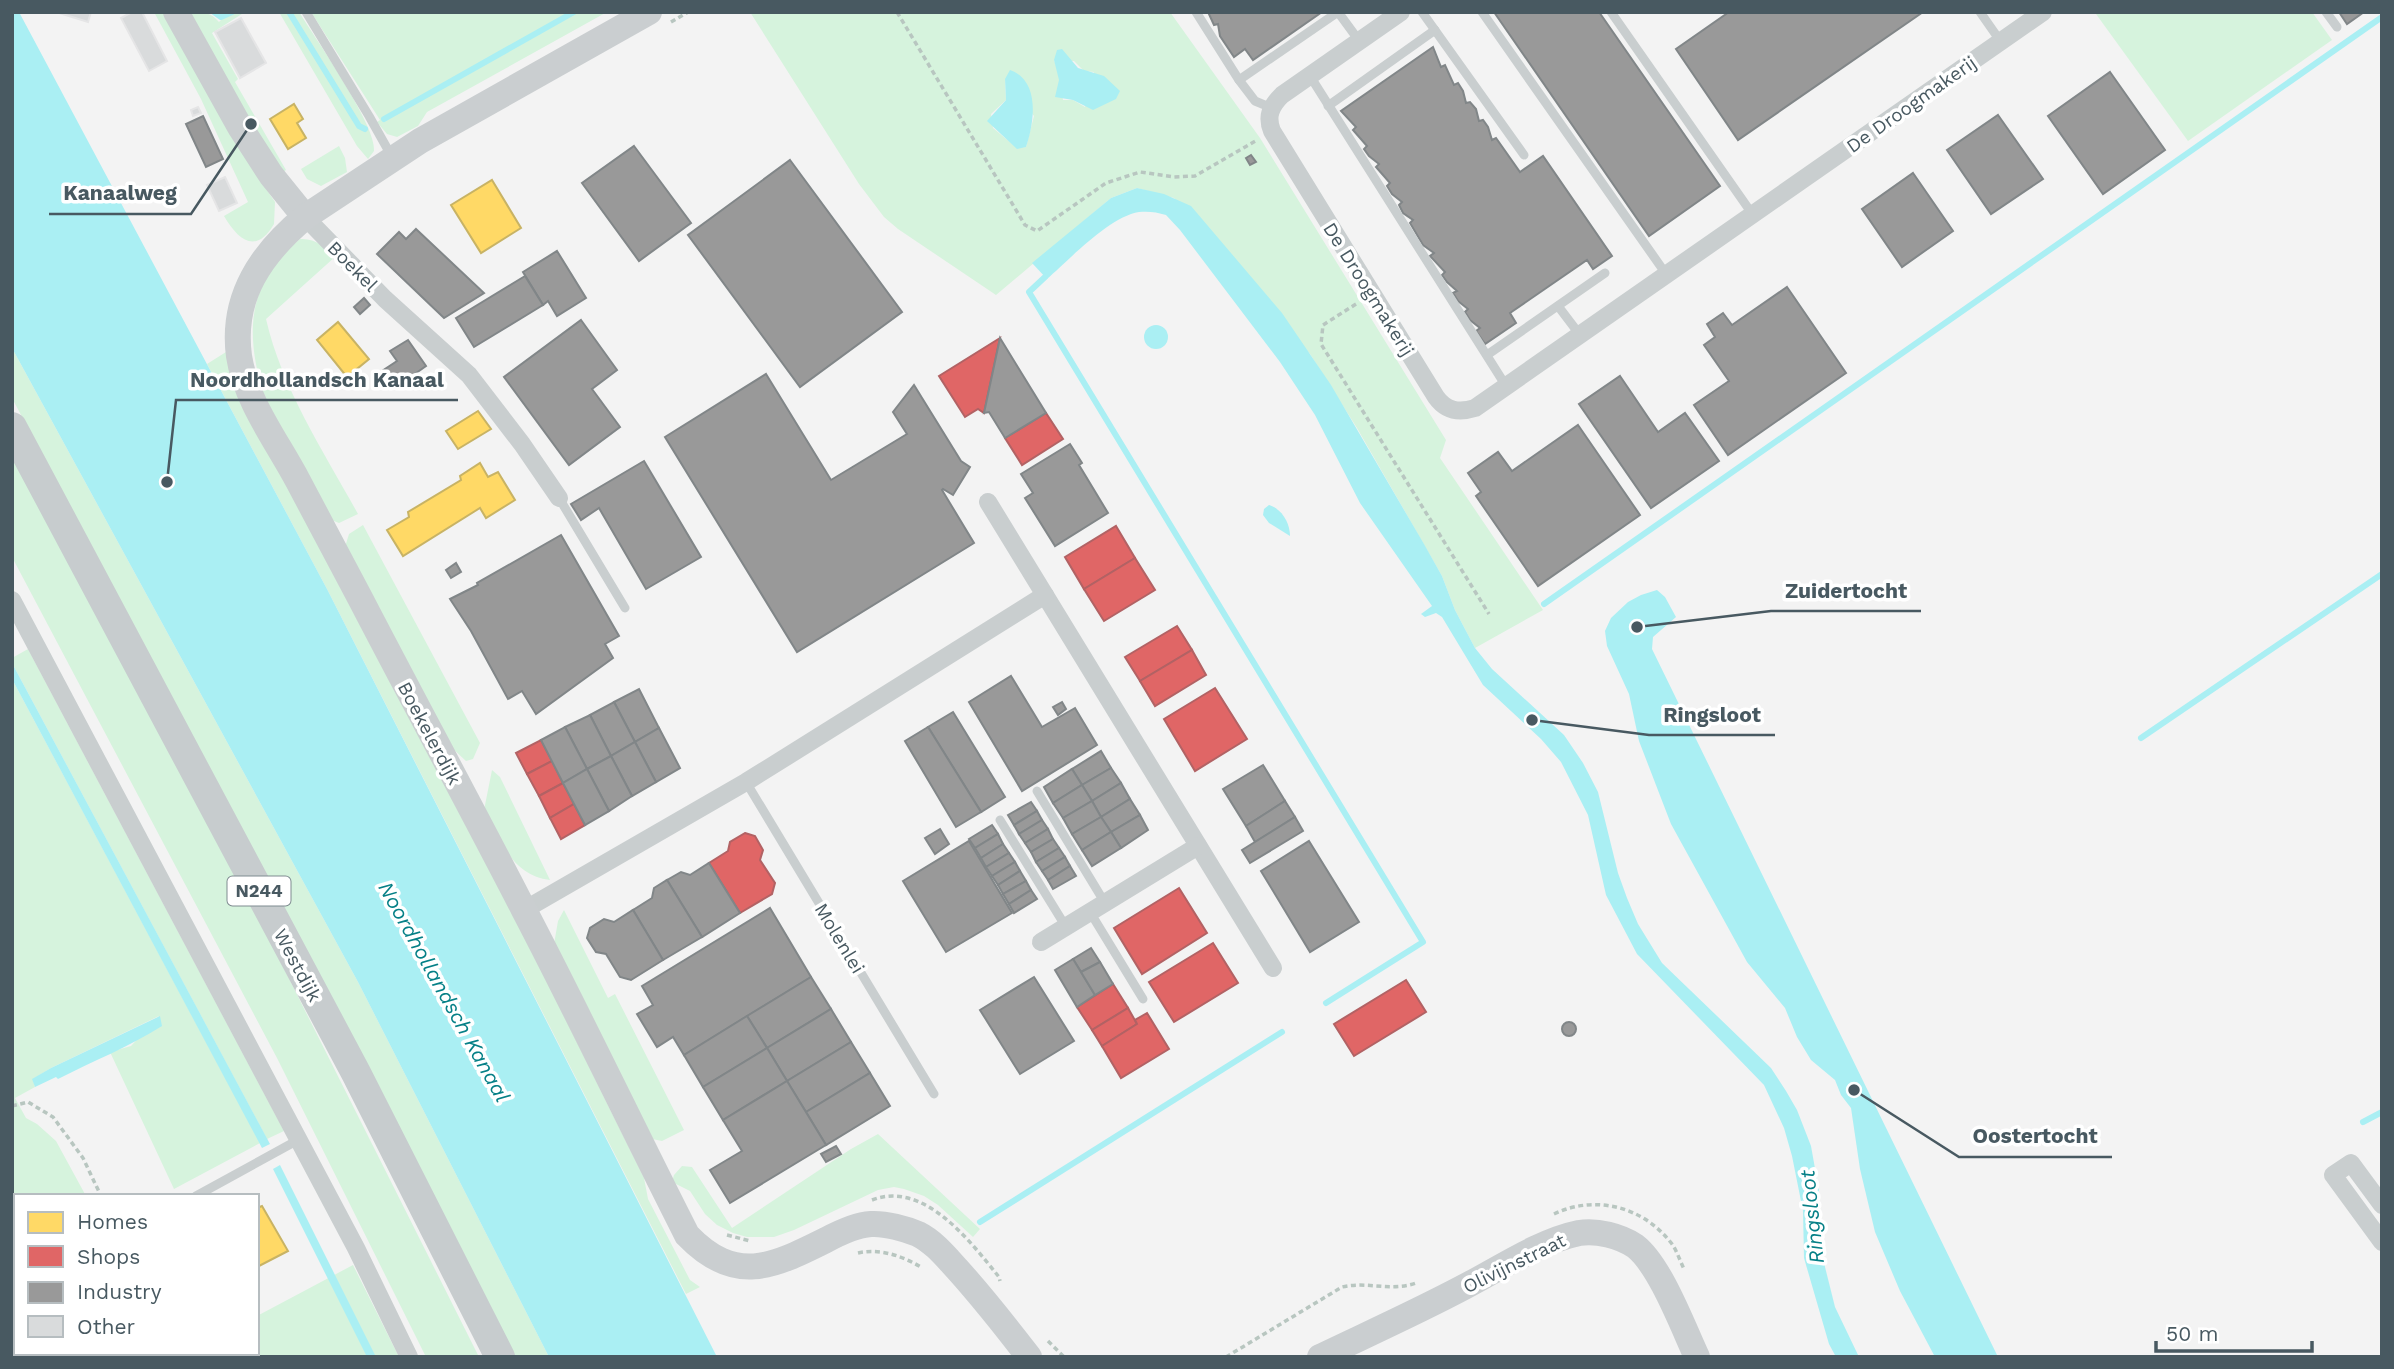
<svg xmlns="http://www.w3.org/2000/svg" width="2394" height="1369" font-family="'Work Sans',sans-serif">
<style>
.green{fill:#d6f3dd;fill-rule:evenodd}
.water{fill:#aaeff3}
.homes{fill:#ffd966;stroke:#c8b364;stroke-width:2}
.shops{fill:#e06666;stroke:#b26264;stroke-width:2}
.industry{fill:#999;stroke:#818688;stroke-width:2}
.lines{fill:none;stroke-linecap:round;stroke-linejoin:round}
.stream{stroke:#aaeff3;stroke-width:6}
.building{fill:#d9dbdc;stroke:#e5e5e6;stroke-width:2}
.path{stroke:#b8c6c0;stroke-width:3.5;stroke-dasharray:5 3.5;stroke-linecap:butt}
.lane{stroke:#c9cecf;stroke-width:9}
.street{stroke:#c9cecf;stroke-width:18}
.secondary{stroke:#caced0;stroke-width:26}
.primary{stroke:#c7ccce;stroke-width:30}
.labels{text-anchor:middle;stroke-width:7;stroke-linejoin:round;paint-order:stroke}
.shield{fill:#fff;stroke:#7f8b90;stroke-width:2}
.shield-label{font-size:18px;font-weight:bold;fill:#485961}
.street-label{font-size:19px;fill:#485961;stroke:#fff}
.water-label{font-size:21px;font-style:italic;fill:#068087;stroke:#fff}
.leader{fill:none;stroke:#485961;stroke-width:2.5}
.callout-dot{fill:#485961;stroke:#fff;stroke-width:2.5}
.callout-label{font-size:21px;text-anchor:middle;font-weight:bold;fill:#485961;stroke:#fff;stroke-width:7;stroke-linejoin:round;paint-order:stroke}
</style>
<rect width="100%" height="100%" fill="#f3f3f3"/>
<g class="green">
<path d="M154,12H165L252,168L275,202L274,224C256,255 238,240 224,216L248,202L201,99Z"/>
<path d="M187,12C201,12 210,11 219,22L221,20L216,12H245L212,33L238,79L235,82L286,170L283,172L269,152Z"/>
<path d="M279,12H299C315,38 377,126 374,151L368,159L357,146Z"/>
<path d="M311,12H607L427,112L418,126L397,137L387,134L377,122L380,120Z"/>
<path d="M750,12H1170L1260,138L1446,440L1440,458L1543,610L1475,648L1455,610L1442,576L1357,428L1310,354L1174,198L1137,188L1111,198L996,295L898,229L884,217L859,184ZM1054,60L1074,61L1084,71L1094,72L1085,107L1073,100H1063L1058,71ZM1005,79L1034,116L1026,147L1017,148L993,128L991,114L1006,100Z"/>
<path d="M2098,12H2312L2332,40L2188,141L2096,14Z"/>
<path d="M339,146L345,158L347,172L321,186L307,179L301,169Z"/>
<path d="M300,239C316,238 324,247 336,256L266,319C282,389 324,452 358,514L339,523L329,519L272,414L257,379L259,378C245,321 253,277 300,239Z"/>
<path d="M12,348L358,982L549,1357H514L331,997L12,398Z"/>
<path d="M226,352L329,566L528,943L644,1178L648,1199L690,1280L700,1287L686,1294L327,589L207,364Z"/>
<path d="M12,456L250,901L479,1357H426L277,1058L12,557Z"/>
<path d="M363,525L480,743L473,759L466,761L451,747L345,547L349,534Z"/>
<path d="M28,649L284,1131L267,1139L12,663V658Z"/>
<path d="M12,679L260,1143L174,1189L110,1052L131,1046L159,1016L51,1068L33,1079L35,1087L15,1098L26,1118L37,1124L56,1141L86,1196H16V1253L12,1255Z"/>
<path d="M492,770L500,777L550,880C511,875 502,841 484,810Z"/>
<path d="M564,910L608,998L615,994L684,1130L662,1141L652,1139L554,944L558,921Z"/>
<path d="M878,1134L980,1229L973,1237L938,1205L924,1196L904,1189L894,1187L878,1190L794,1230L774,1237H747L733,1233L717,1225L705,1214L690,1191L672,1182L674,1175L682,1166L692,1167L732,1228L851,1149Z"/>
<path d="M353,1265L399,1357H152L159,1353H257V1316Z"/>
<path d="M51,1353H138L140,1357H44Z"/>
</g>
<g class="water">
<path d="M12,12H19L327,589L717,1357H549L358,982L12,348Z"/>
<path d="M1062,49L1078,68L1104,76L1120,91L1116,99L1093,110L1073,100L1055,97L1059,80L1054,60L1057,50Z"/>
<path d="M1010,70C1041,81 1034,124 1026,147L1017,149L987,121L1006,100L1005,79Z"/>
<path d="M1137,188L1164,194L1191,206L1282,313L1331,385L1424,544L1442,576L1455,610L1475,648L1492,669L1564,735L1583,763L1598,792L1618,873L1627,898L1638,924L1662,963L1771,1068L1786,1091L1797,1110L1811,1146L1819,1191L1821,1232L1825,1267L1835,1307L1859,1357H1836L1829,1344L1804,1258L1803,1211L1792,1156L1784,1128L1764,1085L1637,954L1606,895L1588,815L1561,762L1541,739L1483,685L1442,617L1436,613L1425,617L1421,614L1432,606L1360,503L1315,415L1280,362L1180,230L1166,215C1157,212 1148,211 1139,212C1109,217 1070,259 1047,279L1032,263L1111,198Z"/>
<circle cx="1156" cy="337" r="12"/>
<path d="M1269,505C1282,509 1290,523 1290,536L1269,523L1263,515L1264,509Z"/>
<path d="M1657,590L1665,597L1676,617L1653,637L1652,649L1998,1357H1935L1900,1291L1875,1232L1860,1169L1851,1108L1841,1095L1835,1080L1811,1060L1797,1037L1785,1008L1747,962L1671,824L1639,741L1629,694L1607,646L1605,631L1611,618L1628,602L1641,595Z"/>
<path d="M12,663L270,1144L262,1148L12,679Z"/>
<path d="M160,1016L162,1026C129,1047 93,1061 58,1079L56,1077L35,1087L32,1079L51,1068Z"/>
<path d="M280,1165L376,1357H367L273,1169Z"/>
</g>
<g class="homes">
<path d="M294,104L303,119L297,123L306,138L288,149L270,119Z"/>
<path d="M492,180L521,228L481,253L451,205Z"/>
<path d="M338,322L369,359L347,377L317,340Z"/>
<path d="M478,411L491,429L458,449L446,431Z"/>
<path d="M480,463L488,477L498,472L515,500L486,518L480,508L403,556L387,530L409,517L408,512L461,480L460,476Z"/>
<path d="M262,1206L288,1251L257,1267V1208Z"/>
</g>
<g class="shops">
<path d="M1000,338L984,413L978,409L965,417L939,376Z"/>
<path d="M1046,413L1063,439L1022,465L1005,438Z"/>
<path d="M1116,526L1135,558L1084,589L1065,557Z"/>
<path d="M1135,558L1155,590L1104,621L1084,589Z"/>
<path d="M1177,626L1192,650L1140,681L1125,657Z"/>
<path d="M1192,650L1206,675L1155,706L1140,681Z"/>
<path d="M1215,688L1247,739L1195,771L1164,719Z"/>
<path d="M541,740L552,761L527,774L516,753Z"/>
<path d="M552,761L563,783L539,796L527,774Z"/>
<path d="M563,783L574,804L550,818L539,796Z"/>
<path d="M574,804L585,825L561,839L550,818Z"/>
<path d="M745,833L755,836L763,850L760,860L775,883L772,894L740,913L709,863L728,851L730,842Z"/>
<path d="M1179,888L1207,933L1142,974L1114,928Z"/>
<path d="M1213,943L1238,983L1174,1022L1149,982Z"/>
<path d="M1406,980L1426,1012L1354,1056L1334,1024Z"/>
<path d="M1113,984L1128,1008L1092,1030L1077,1007Z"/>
<path d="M1128,1008L1137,1024L1102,1046L1092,1030Z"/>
<path d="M1147,1013L1169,1049L1121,1078L1102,1046L1137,1024L1135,1020Z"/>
</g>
<g class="industry">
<path d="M1208,12H1322L1253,60L1245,49L1234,57L1220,36L1218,24L1214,25Z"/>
<path d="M1494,12H1599L1720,186L1649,236Z"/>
<path d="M1729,12H1923L1738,140L1676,49Z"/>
<path d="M2339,12H2364L2347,24Z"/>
<path d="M1433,47L1441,67L1445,65L1454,85L1458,83L1463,91L1466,103L1470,102L1476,109L1479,121L1483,120L1488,127L1492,140L1496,138L1520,172L1543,156L1612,256L1593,269L1587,260L1510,313L1516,323L1485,344L1476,331L1480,328L1470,320L1465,312L1468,309L1458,301L1453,293L1457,291L1447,282L1442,275L1445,272L1430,256L1434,253L1423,245L1410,223L1413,220L1403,213L1399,205L1402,202L1392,194L1387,186L1390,183L1376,167L1379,164L1369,156L1364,149L1367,146L1353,130L1356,127L1341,111Z"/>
<path d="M2110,72L2165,150L2103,194L2048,116Z"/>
<path d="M1998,115L2043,179L1991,214L1947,150Z"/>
<path d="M203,116L223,159L206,167L186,124Z"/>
<path d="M634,146L691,223L639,261L582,183Z"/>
<path d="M1251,155L1256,162L1250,165L1246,158Z"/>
<path d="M790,160L902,312L800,387L688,235Z"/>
<path d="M1913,173L1953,231L1902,267L1862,209Z"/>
<path d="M416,229L484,293L444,318L377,254L399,232L406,239Z"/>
<path d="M557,251L586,298L557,316L548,301L543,305L523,272Z"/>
<path d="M525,276L543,305L474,347L456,318Z"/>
<path d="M1787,287L1846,373L1728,455L1694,405L1729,381L1704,345L1715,337L1707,324L1723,313L1732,325Z"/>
<path d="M364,298L370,305L360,314L354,307Z"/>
<path d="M581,320L617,370L592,389L620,427L569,465L504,377Z"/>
<path d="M1000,338L1046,413L1005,438L989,412L984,413Z"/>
<path d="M408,340L426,366L395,388L382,371L397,361L390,351Z"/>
<path d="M766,374L831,480L907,434L893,412L914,385L961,461L970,467L953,495L943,489L942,490L974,543L797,652L665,437Z"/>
<path d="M1620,376L1658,432L1685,413L1719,461L1651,508L1579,404Z"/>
<path d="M1578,425L1640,515L1538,586L1476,496L1481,492L1468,473L1498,452L1512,471Z"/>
<path d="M1070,444L1082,463L1079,465L1108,513L1055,546L1025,498L1033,493L1021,474Z"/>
<path d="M644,461L701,557L646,589L599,508L581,520L571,504Z"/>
<path d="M561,535L619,636L605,644L613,658L536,714L522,691L508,699L471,631L450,599L478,585L477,583Z"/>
<path d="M456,563L461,572L451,578L446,570Z"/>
<path d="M1011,676L1042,727L1075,708L1097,745L1022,791L969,702Z"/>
<path d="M639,689L659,728L635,742L614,702Z"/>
<path d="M614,702L635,742L611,756L590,715Z"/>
<path d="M1062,702L1066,709L1058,715L1053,707Z"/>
<path d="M953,712L1005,797L981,812L928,727Z"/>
<path d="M590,715L611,756L587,769L565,727Z"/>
<path d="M565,727L587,769L563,783L541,740Z"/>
<path d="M928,727L981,812L956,827L905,741Z"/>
<path d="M659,728L680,768L656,782L635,742Z"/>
<path d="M635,742L656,782L632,796L611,756Z"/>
<path d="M1101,751L1111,768L1082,785L1072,769Z"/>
<path d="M611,756L632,796L609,811L587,769Z"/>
<path d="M1263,765L1285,801L1246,826L1223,789Z"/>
<path d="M1111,768L1121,783L1092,801L1082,785Z"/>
<path d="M587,769L609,811L585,825L563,783Z"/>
<path d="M1072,769L1082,785L1053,803L1044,787Z"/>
<path d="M1121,783L1130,799L1101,817L1092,801Z"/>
<path d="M1082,785L1092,801L1063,818L1053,803Z"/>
<path d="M1130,799L1140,815L1111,832L1101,817Z"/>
<path d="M1092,801L1101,817L1072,834L1063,818Z"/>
<path d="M1285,801L1295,817L1255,842L1246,826Z"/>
<path d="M1031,802L1037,811L1014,825L1008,815Z"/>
<path d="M1037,811L1042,820L1019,834L1014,825Z"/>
<path d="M1140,815L1148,830L1121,848L1111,832Z"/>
<path d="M1101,817L1111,832L1082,850L1072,834Z"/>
<path d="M1295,817L1303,831L1250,863L1242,850Z"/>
<path d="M1042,820L1048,829L1025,843L1019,834Z"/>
<path d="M992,825L998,834L975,848L969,839Z"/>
<path d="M940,829L949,844L935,854L925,838Z"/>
<path d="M1048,829L1053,839L1031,852L1025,843Z"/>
<path d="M1111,832L1121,848L1092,866L1082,850Z"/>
<path d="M998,834L1003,844L981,858L975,848Z"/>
<path d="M1053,839L1059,848L1036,862L1031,852Z"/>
<path d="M969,841L1012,913L946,952L903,881Z"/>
<path d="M1309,841L1359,922L1310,952L1261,871Z"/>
<path d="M1003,844L1009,853L986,867L981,858Z"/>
<path d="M1059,848L1065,857L1042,871L1036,862Z"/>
<path d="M1009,853L1015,862L992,876L986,867Z"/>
<path d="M1065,857L1070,866L1048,880L1042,871Z"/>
<path d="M1015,862L1020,871L998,885L992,876Z"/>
<path d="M709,863L740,913L702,937L667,880L681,872L690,875Z"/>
<path d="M1070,866L1076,876L1053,889L1048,880Z"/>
<path d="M1020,871L1026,881L1003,894L998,885Z"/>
<path d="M667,880L702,937L663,960L633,910L652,898L654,888Z"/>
<path d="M1026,881L1031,890L1009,904L1003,894Z"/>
<path d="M1031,890L1037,899L1014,913L1009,904Z"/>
<path d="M770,908L811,977L684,1055L673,1037L657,1047L637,1014L653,1005L642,986Z"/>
<path d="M633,910L663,960L631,980L620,977L606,954L596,952L587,938L590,928L604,919L614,922Z"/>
<path d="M1091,948L1100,962L1081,972L1073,959Z"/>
<path d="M1073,959L1095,995L1077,1007L1055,970Z"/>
<path d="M1100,962L1113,984L1095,995L1081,972Z"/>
<path d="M811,977L831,1009L767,1048L747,1016Z"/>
<path d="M1034,977L1074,1041L1020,1074L980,1010Z"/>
<path d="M831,1009L851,1042L787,1081L767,1048Z"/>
<path d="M747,1016L767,1048L703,1087L684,1055Z"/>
<circle cx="1569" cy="1029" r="7"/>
<path d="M851,1042L870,1073L806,1112L787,1081Z"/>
<path d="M767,1048L787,1081L723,1120L703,1087Z"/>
<path d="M870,1073L890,1106L826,1145L806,1112Z"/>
<path d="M787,1081L826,1145L730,1203L710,1170L742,1151L723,1120Z"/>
<path d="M836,1146L841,1154L826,1162L821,1154Z"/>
</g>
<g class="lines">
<g class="stream">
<path d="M214,12L221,17L232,12"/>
<path d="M289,12L359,126L365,129"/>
<path d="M384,119L574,12"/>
<path d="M1045,277L1029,292L1423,942L1326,1003"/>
<path d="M1544,604L2382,17"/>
<path d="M2141,738L2382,574"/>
<path d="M2363,1122L2382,1112"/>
<path d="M980,1222L1282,1032"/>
</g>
</g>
<g class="building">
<path d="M56,12H91L88,22Z"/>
<path d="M132,12H142L167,61L149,71L121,18Z"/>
<path d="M241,18L266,63L240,78L215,32Z"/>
<path d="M198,107L201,113L193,116L191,110Z"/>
<path d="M225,177L237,203L219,211L207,185Z"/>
<path d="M16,1291V1320L12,1314V1293Z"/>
</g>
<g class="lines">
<g class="path">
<path d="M897,12L1025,225L1037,231L1106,183L1140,172L1174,177L1195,176L1257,140"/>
<path d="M671,22L688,12"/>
<path d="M1356,304L1323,325L1321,344L1489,614"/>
<path d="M12,1106L28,1102L53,1117L83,1158L101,1196"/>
<path d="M872,1200C924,1180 970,1241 999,1277L1000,1281"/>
<path d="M1554,1214C1596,1194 1644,1207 1672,1244C1677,1251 1680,1261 1684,1269"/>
<path d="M727,1235L750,1241"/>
<path d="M858,1253C880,1248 902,1256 921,1267"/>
<path d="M1048,1341L1064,1357"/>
<path d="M1226,1357L1342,1287C1367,1281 1391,1292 1416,1283"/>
</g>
<g class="lane">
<path d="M306,12L369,116L392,157"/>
<path d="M1196,12L1239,80L1255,101L1272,108"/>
<path d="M1338,12L1360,42"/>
<path d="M1422,12L1524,155"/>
<path d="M1482,12L1666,274"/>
<path d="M1611,12L1753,215"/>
<path d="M1980,12L2001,42"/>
<path d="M2326,12L2337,27"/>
<path d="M1310,76L1506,386"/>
<path d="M1239,80L1338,12"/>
<path d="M1328,106L1435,30"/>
<path d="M1558,306L1580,335"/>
<path d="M1487,355L1605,273"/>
<path d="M559,498L625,608"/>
<path d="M746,782L934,1094"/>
<path d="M1037,791L1105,903"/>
<path d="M1000,820L1066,927"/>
<path d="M1090,912L1143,999"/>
<path d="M196,1196L298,1140"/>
</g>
<g class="street">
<path d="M1401,12L1282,95C1271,106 1266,116 1272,131L1436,397C1446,411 1459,413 1475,408L2043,12"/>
<path d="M305,217L385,299L469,375L522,444L559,498"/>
<path d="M988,502L1273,968"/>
<path d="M12,600L356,1248L409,1357"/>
<path d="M524,910L746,782L1045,595"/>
<path d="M1041,942L1198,846"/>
<path d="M2382,1205L2351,1163L2333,1175L2382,1242"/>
</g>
<g class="secondary">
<path d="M176,12L240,127L271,175L305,217"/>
<path d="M649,12L420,141L305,217C262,253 231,296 239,356C246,402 277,441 298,481C319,520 339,559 360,598C414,702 470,805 524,910C580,1017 632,1127 687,1235C735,1285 772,1267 826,1240C839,1233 856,1225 871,1224C885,1223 906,1229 918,1234C934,1242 946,1257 958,1270C983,1298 1006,1327 1029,1357"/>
<path d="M1320,1357C1368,1334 1417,1312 1464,1287C1499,1269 1540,1241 1579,1233C1597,1230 1620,1236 1635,1246C1660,1265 1683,1327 1697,1357"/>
</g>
<path class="primary" d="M12,427L356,1073L500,1357"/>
</g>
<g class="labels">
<rect class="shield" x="227.5" y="876.5" width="63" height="29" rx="5"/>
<g class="shield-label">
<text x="259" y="897">N244</text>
</g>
<g class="street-label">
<text transform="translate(1911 104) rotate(-35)" y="7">De Droogmakerij</text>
<text transform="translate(353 266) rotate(45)" y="7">Boekel</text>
<text transform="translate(1369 289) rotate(58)" y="7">De Droogmakerij</text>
<text transform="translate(430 733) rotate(62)" y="7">Boekelerdijk</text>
<text transform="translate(840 938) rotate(59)" y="7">Molenlei</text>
<text transform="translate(298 965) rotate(62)" y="7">Westdijk</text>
<text transform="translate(1514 1263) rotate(-26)" y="7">Olivijnstraat</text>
</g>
<g class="water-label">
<text transform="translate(444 992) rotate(61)" y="7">Noordhollandsch Kanaal</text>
<text transform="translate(1812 1217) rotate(-96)" y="7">Ringsloot</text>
</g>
</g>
<path class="leader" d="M251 124L191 214H49M167 482L176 400H458M1637 627L1771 611H1921M1532 720L1649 735H1775M1854 1090L1959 1157H2112"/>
<g class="callout-dot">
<circle cx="251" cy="124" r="7"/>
<circle cx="167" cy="482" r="7"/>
<circle cx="1637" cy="627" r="7"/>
<circle cx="1532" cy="720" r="7"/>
<circle cx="1854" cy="1090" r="7"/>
</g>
<g class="callout-label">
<text x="120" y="200">Kanaalweg</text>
<text x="317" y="387">Noordhollandsch Kanaal</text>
<text x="1846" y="598">Zuidertocht</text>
<text x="1712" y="722">Ringsloot</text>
<text x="2035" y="1143">Oostertocht</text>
</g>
<rect width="2394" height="1369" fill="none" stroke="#485961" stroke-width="28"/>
<rect x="14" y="1194" width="245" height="161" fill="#ffffff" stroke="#b6bdc0" stroke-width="2"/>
<rect x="28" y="1212" width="35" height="21" fill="#ffd966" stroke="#b6bdc0" stroke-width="2"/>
<text x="77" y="1229" font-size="21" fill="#485961">Homes</text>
<rect x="28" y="1246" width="35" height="21" fill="#e06666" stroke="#b6bdc0" stroke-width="2"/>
<text x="77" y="1264" font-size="21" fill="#485961">Shops</text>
<rect x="28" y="1282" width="35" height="21" fill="#999999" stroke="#b6bdc0" stroke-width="2"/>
<text x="77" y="1299" font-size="21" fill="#485961">Industry</text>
<rect x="28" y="1316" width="35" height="21" fill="#d9dbdc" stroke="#b6bdc0" stroke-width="2"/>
<text x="77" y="1334" font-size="21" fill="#485961">Other</text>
<path d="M2156 1341v10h156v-10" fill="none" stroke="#485961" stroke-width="3.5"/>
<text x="2166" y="1341" font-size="21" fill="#485961" stroke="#ffffff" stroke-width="5" paint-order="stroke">50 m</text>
</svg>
